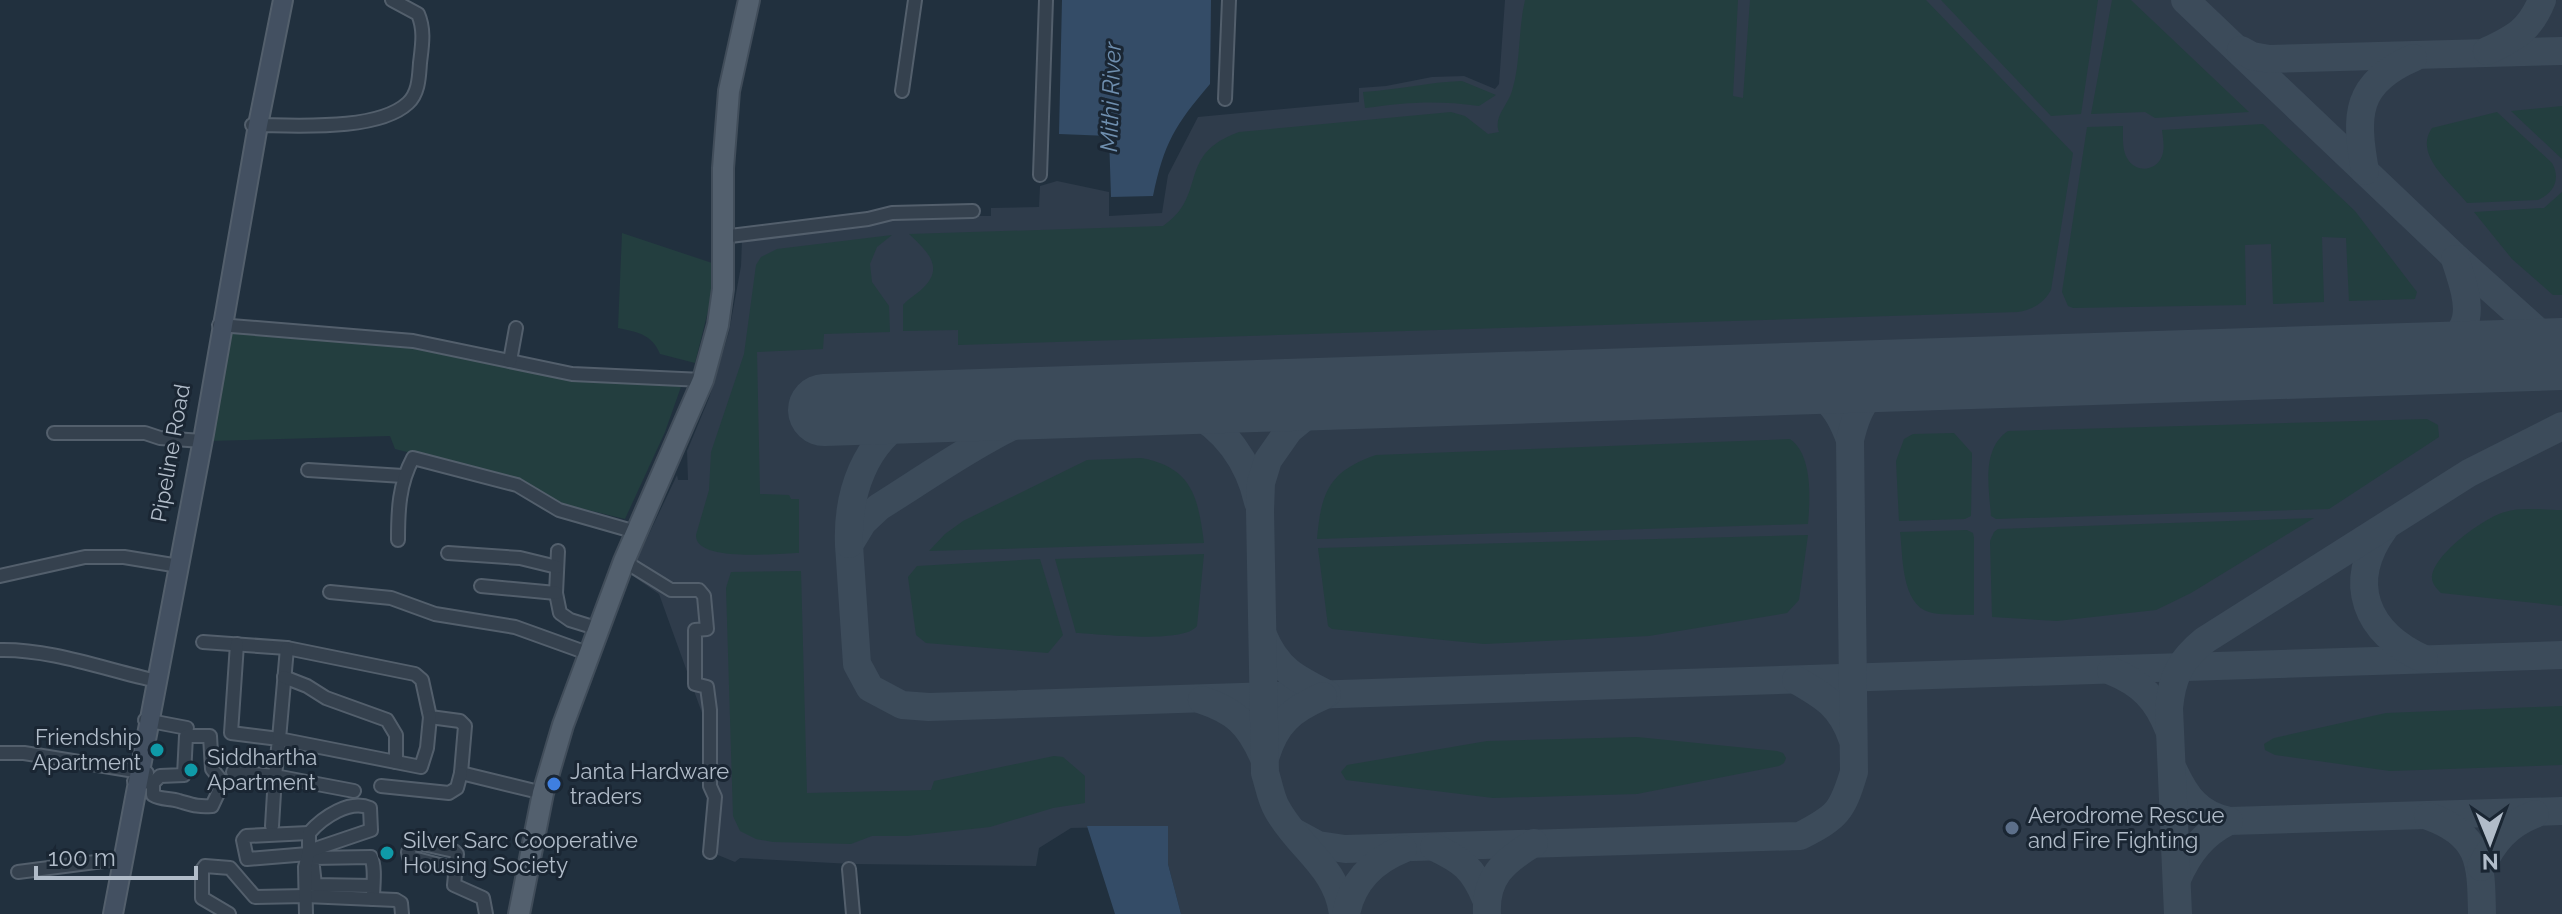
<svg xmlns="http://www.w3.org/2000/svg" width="2562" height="914" font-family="Raleway,sans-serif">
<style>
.airport{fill:#2f3c4b}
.green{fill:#233e3f}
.water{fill:#344c67}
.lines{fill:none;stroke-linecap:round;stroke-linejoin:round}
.taxiway{stroke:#3c4b5a;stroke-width:28}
.runway{stroke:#3c4b5a;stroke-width:72}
.street-casing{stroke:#535f6c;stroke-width:16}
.secondary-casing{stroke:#535f6c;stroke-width:22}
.primary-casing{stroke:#414d5a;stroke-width:24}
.street{stroke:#35414e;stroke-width:12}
.secondary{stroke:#435061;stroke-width:18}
.primary{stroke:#53606e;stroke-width:20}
.culture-dot{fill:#0f9aa8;stroke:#1a2633;stroke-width:3}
.shop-dot{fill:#3f7fe0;stroke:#1a2633;stroke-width:3}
.service-dot{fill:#5c6f8a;stroke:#1a2633;stroke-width:3}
.labels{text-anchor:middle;stroke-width:6;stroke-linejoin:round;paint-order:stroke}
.street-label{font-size:22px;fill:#b1bcc9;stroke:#1a2633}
.poi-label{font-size:22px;fill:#b1bcc9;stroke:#1a2633;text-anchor:start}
.water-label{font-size:24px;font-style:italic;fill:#6f8faf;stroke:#1a2633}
</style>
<rect width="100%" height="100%" fill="#21303e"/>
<path class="airport" d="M1505,0H2562V914H1181L1168,864V826L1071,828L1039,848L1036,866L852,864L740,858L735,862L713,853L722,798L712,784L715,749L659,594L630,574L677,475L678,480H688L687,451L709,398L729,332L741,266L742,240L889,215L991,216V208L1039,207L1040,186L1057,181L1109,192V216L1162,213L1168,175L1198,117L1359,102V88L1386,86L1432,77L1464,76L1495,89L1499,84Z"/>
<g class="green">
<path d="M1525,0H1738L1733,96L1743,98L1750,0H1926L2073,153L2051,290C2043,304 2033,309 2018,312L958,345V330L903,331V305C909,298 917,294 923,288C945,267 927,251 909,234L1163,226C1209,195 1175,155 1239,132L1451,112L1465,116L1488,134L1499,132C1493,117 1508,105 1512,91C1521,62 1518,29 1525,0Z"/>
<path d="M1941,0H2098L2081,114L2051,116Z"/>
<path d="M2112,0H2131L2249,112L2155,118L2145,112L2091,114Z"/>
<path d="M1462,81L1496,95L1479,106C1437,100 1408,102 1365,108L1363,92C1397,90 1429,82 1462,81Z"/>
<path d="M2562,106V159L2511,111Z"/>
<path d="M2497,112L2552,163C2561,179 2554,193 2538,200L2467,203C2451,183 2413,155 2432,128Z"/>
<path d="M2263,124L2355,211L2417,292L2415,299L2349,301L2346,238L2322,237L2324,302L2273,304L2271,244L2245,245L2246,305L2073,308L2068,306L2062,292L2087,127L2123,126C2123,136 2122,149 2127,158C2135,173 2156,172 2162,156C2165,148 2163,139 2162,130Z"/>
<path d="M2562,192V295H2553L2512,259L2474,212L2544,208Z"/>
<path d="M622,233L715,264L712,295L695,363L660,354C652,334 637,332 618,328Z"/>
<path d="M892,235L877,247L870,264L872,282L889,306L890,332L824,334L823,349L757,352L760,494L789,495L791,499H799V553C778,553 695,563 696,535L709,490L711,452L744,354L756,265L761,257L777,249Z"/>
<path d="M230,332L409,348L577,381L682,384L665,432L625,519L567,505L513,479L395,449L390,436L209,441Z"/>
<path d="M2427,419L2438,425L2439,437L2329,509L1996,519L1991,516C1989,488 1981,449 2008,431Z"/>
<path d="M1954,433L1972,453L1971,516L1965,519L1899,521L1896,461L1904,439L1913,434Z"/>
<path d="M1790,439C1813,455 1810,500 1808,524L1317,539C1321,492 1329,471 1376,455Z"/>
<path d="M1141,458C1192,467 1198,497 1204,543L929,551L945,534L963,521L1087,460Z"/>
<path d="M2562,510V606L2441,593C2437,589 2432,584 2432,578C2432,555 2485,517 2505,512C2521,507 2545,510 2562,510Z"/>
<path d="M2314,518L2191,593L2156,610L2057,621L1992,617L1990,541L1994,532L1998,529Z"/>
<path d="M1967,530L1973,533L1974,538V615C1960,614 1942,616 1929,612C1901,604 1903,555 1900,532Z"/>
<path d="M1808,535L1799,600L1787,613L1649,636L1484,644L1332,629L1328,626L1318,548Z"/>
<path d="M1204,554L1197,626C1184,644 1100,634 1076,633L1055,559Z"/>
<path d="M1040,559L1063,635L1048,653L926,643L916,635L908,577L917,566Z"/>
<path d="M801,571L807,793L931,790L934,781L1054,756L1063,757L1085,776V803L1053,808L990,827L907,836H872L851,844L773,842L756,839L740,831L733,816L726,588L731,572Z"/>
<path d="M2562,706V765L2390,771L2275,755L2265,750L2264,744L2274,738L2386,713Z"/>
<path d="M1637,737L1777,751L1783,753L1786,758L1784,763L1779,766L1637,794L1493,798L1346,780L1341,772L1347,765L1487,741Z"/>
</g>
<g class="water">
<path d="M1062,0H1211L1210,84C1175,125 1164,143 1153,196L1111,197L1109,136L1059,134Z"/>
<path d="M1087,826H1168V864L1181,914H1115Z"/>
</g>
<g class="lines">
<g class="taxiway">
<path d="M2185,0L2454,256L2562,353"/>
<path d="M2241,50L2252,56L2269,59L2562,51"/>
<path d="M2487,51C2515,38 2530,30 2542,0"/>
<path d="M2365,171C2355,115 2355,83 2413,58"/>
<path d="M2423,358C2478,333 2472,310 2455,259"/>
<path d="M1785,379C1823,393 1836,401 1850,440"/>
<path d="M1150,399C1162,402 1176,404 1187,409C1225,427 1249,462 1258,502"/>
<path d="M1072,402C1001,424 941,468 879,507L863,522L849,545L857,664L870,688L902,705L929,707L2562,655"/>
<path d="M2384,529C2345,583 2366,633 2424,659"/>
<path d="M849,544C847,496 864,440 911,417C920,412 931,410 940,406"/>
<path d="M1263,635C1277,669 1295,678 1327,694"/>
<path d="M2111,671C2141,683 2157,699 2169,730"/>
<path d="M1796,680C1824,696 1841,706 1852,738"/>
<path d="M1202,700C1235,711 1249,724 1263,756"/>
<path d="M1266,755C1276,723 1291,710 1323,696"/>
<path d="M2174,771C2186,797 2199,815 2229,821L2562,811"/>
<path d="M2428,816C2482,835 2481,864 2482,914"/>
<path d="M1294,832L1318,845L1345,849L1800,836C1837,817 1842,812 1854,772L1850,440C1859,400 1870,389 1908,375"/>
<path d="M1434,847C1463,861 1473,868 1486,899"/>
<path d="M2481,867C2494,841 2507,825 2535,814"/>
<path d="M2177,879C2189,852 2203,834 2229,821"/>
<path d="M1343,914C1337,866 1298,848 1277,809C1271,799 1269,785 1265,773L1260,511L1261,483L1268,460L1289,430L1317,407L1362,392"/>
<path d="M1346,914C1352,882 1373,861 1403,849"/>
<path d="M1487,914C1485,877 1504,861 1534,843"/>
<path d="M2178,914L2169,708C2172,677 2180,660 2205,640L2469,473L2562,426"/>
</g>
<path class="runway" d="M824,410L2562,354"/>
<defs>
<g id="street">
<path d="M902,91L915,0"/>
<path d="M1225,99L1229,0"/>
<path d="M252,125C292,125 377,132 408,103C419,93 419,76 420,63C422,46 425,30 418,14L392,0"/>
<path d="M1040,175L1046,0"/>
<path d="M722,237L868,219L892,213L973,211"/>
<path d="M219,325L413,341L572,374L703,380"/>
<path d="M510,361L516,328"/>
<path d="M54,433H145L160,438L202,441"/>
<path d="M308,470L403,476"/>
<path d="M398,540C398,510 399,484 413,458L517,485L559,510L636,532"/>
<path d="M558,551L556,593L560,613L570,620L599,629"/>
<path d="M448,553L520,558L557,567"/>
<path d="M624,561L671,590H699L704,596L707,629L695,630V684L707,687L710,710V786L715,797L710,852"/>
<path d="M0,576L85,557H124L179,566"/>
<path d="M481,586L556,593"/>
<path d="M330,592L391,598L435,614L515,627L590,654"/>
<path d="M203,642L287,648L415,674L422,680L430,717L460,721L465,726L461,773L543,793"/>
<path d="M237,644L231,733L279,739L275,776L354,791"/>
<path d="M287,648L279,739L421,767L427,748L430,717"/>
<path d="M0,650C52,649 106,670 157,681"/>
<path d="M284,677L307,686L326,698L387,720L396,735V762"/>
<path d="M145,720L187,728"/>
<path d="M0,753H24L147,773"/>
<path d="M233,772L275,776L272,826"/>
<path d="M134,781L153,783L160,776L184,775L186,736H210L212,769L220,779V789L212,806C197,807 193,805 179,801C170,798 161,800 153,795V783"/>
<path d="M381,786L449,793L457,788L461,773"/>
<path d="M308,854L247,859L243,840L246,836L309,833"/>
<path d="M455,869L409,857L408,852L414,842L454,851L457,854L454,885L483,898L486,914"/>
<path d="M849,869L853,914"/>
<path d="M18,872L119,859"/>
<path d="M373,899C373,886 376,868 371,857L312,858L315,885L373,886"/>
<path d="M229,914L202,898V870L205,866L230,868L255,897L306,896L396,900L401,903L402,914"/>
<path d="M306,914L305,867L309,851V833C323,817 350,799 370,808L371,830L309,851"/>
</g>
<path id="secondary" d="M113,914L204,434L258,125L283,0"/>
<path id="primary" d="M519,914L543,793L563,725L624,561L703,380L718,325L723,289V168L729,91L749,0"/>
</defs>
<use href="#street" class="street-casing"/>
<use href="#secondary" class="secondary-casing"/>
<use href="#primary" class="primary-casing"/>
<use href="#street" class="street"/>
<use href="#secondary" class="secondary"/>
<use href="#primary" class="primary"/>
</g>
<g class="culture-dot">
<circle cx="157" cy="750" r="8"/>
<circle cx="191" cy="770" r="8"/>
<circle cx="387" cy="853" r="8"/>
</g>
<circle class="shop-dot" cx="554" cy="784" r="8"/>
<circle class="service-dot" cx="2012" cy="828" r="8"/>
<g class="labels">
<g class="street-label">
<text transform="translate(170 453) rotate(-80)" y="8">Pipeline Road</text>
</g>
<g class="poi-label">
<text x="141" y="745" text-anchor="end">Friendship<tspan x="141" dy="25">Apartment</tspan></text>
<text x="207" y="765">Siddhartha<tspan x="207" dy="25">Apartment</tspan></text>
<text x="570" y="779">Janta Hardware<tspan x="570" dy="25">traders</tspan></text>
<text x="2028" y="823">Aerodrome Rescue<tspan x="2028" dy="25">and Fire Fighting</tspan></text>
<text x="403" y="848">Silver Sarc Cooperative<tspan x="403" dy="25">Housing Society</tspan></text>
</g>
<g class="water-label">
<text transform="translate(1111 97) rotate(-88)" y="8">Mithi River</text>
</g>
</g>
<g transform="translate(2490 842) rotate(179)" stroke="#1a2633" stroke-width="6" paint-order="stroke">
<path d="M0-6L14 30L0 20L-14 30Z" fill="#b1bcc9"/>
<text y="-12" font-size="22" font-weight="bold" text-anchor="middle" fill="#b1bcc9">N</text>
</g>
<path d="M36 866v12h160v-12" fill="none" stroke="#b1bcc9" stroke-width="4"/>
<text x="48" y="866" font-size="24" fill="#b1bcc9" stroke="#1a2633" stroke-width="6" paint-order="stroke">100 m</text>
</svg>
